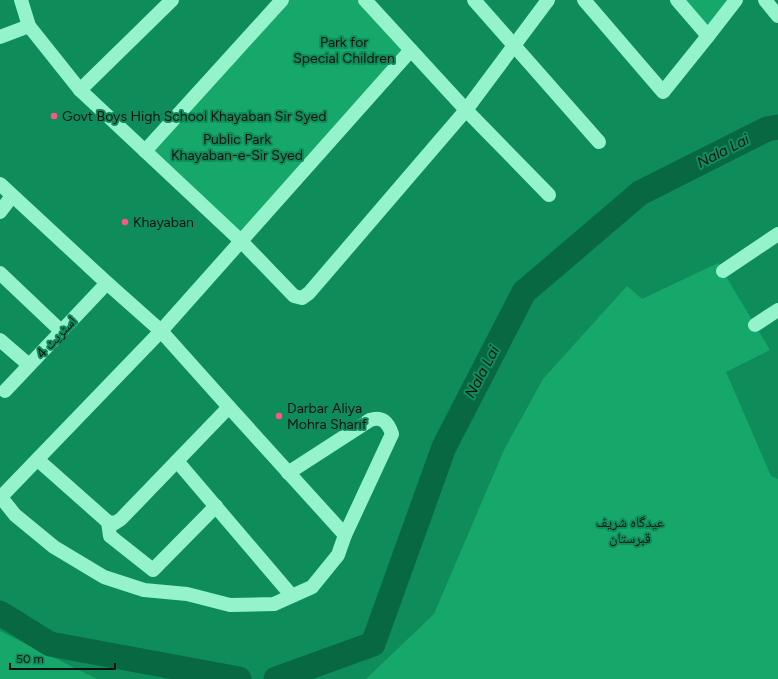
<svg xmlns="http://www.w3.org/2000/svg" width="778" height="679" font-family="Figtree,'Noto Naskh Arabic',sans-serif">
<style>
.green{fill:#16a86b}
.lines{fill:none;stroke-linecap:round;stroke-linejoin:round}
.river{stroke:#086842;stroke-width:25}
.minor{stroke:#95f3cc;stroke-width:14}
.poi-dot{fill:#ff5782;stroke:#0e8d5a;stroke-width:1.5}
.labels{text-anchor:middle;stroke-width:4;stroke-linejoin:round;paint-order:stroke}
.park-label{font-size:14px;fill:#111;stroke:#0e8d5a}
.poi-label{font-size:14px;fill:#111;stroke:#0e8d5a;text-anchor:start}
.street-label{font-size:14px;fill:#111;stroke:#0e8d5a}
.water-label{font-size:15px;font-style:italic;fill:#111;stroke:#0e8d5a}
</style>
<rect width="100%" height="100%" fill="#0e8d5a"/>
<g class="green">
<path d="M282,0H366L411,50L241,241L145,151Z"/>
<path d="M677,0H736L708,36Z"/>
<path d="M718,263L770,350L726,372L771,476L778,479V679H366L434,614L504,450L543,379L627,286L642,299Z"/>
<path d="M0,631L97,679H0Z"/>
</g>
<g class="lines">
<g class="river">
<path d="M0,613L50,644L239,679"/>
<path d="M276,679L373,644L444,447L524,292L640,193L767,129L778,127"/>
</g>
<g class="minor">
<path d="M21,0L29,26L80,90L241,241L294,296L302,298L309,293L466,110L548,0"/>
<path d="M365,0L466,110L549,195"/>
<path d="M474,0L599,142"/>
<path d="M584,0L663,92L708,36L736,0"/>
<path d="M677,0L708,36"/>
<path d="M765,0L778,16"/>
<path d="M0,37L29,26"/>
<path d="M80,90L172,0"/>
<path d="M145,151L282,0"/>
<path d="M0,184L107,283L161,331L229,407L345,535"/>
<path d="M0,212L12,196"/>
<path d="M723,271L778,234"/>
<path d="M0,273L61,331"/>
<path d="M755,325L778,310"/>
<path d="M0,340L29,365"/>
<path d="M5,391L107,283"/>
<path d="M38,460L108,522L115,523L121,519L229,407"/>
<path d="M177,461L292,596"/>
<path d="M0,496L15,515L54,547L104,577L144,590L187,594L230,605L274,604L312,587L338,555L345,535L392,434C388,422 382,416 370,420L288,473"/>
<path d="M1,497L161,331L411,50"/>
<path d="M108,522L110,536L153,570L216,506"/>
</g>
</g>
<g class="poi-dot">
<circle cx="54" cy="116" r="4"/>
<circle cx="125" cy="222" r="4"/>
<circle cx="279" cy="416" r="4"/>
</g>
<g class="labels">
<g class="park-label">
<text x="344" y="47">Park for<tspan x="344" dy="16">Special Children</tspan></text>
<text x="237" y="144">Public Park<tspan x="237" dy="16">Khayaban-e-Sir Syed</tspan></text>
<text x="630" y="527">عیدگاہ شریف<tspan x="630" dy="16">قبرستان</tspan></text>
</g>
<g class="poi-label">
<text x="62" y="121">Govt Boys High School Khayaban Sir Syed</text>
<text x="133" y="227">Khayaban</text>
<text x="287" y="413">Darbar Aliya<tspan x="287" dy="16">Mohra Sharif</tspan></text>
</g>
<g class="street-label">
<text transform="translate(56 337) rotate(-47)" y="5">اسٹریٹ 4</text>
</g>
<g class="water-label">
<text transform="translate(723 151) rotate(-27)" y="5">Nala Lai</text>
<text transform="translate(482 372) rotate(-62)" y="5">Nala Lai</text>
</g>
</g>
<path d="M10 663v6h105v-6" fill="none" stroke="#111111" stroke-width="2"/>
<text x="16" y="663" font-size="12" fill="#111111" stroke="#0e8d5a" stroke-width="3" paint-order="stroke">50 m</text>
</svg>
